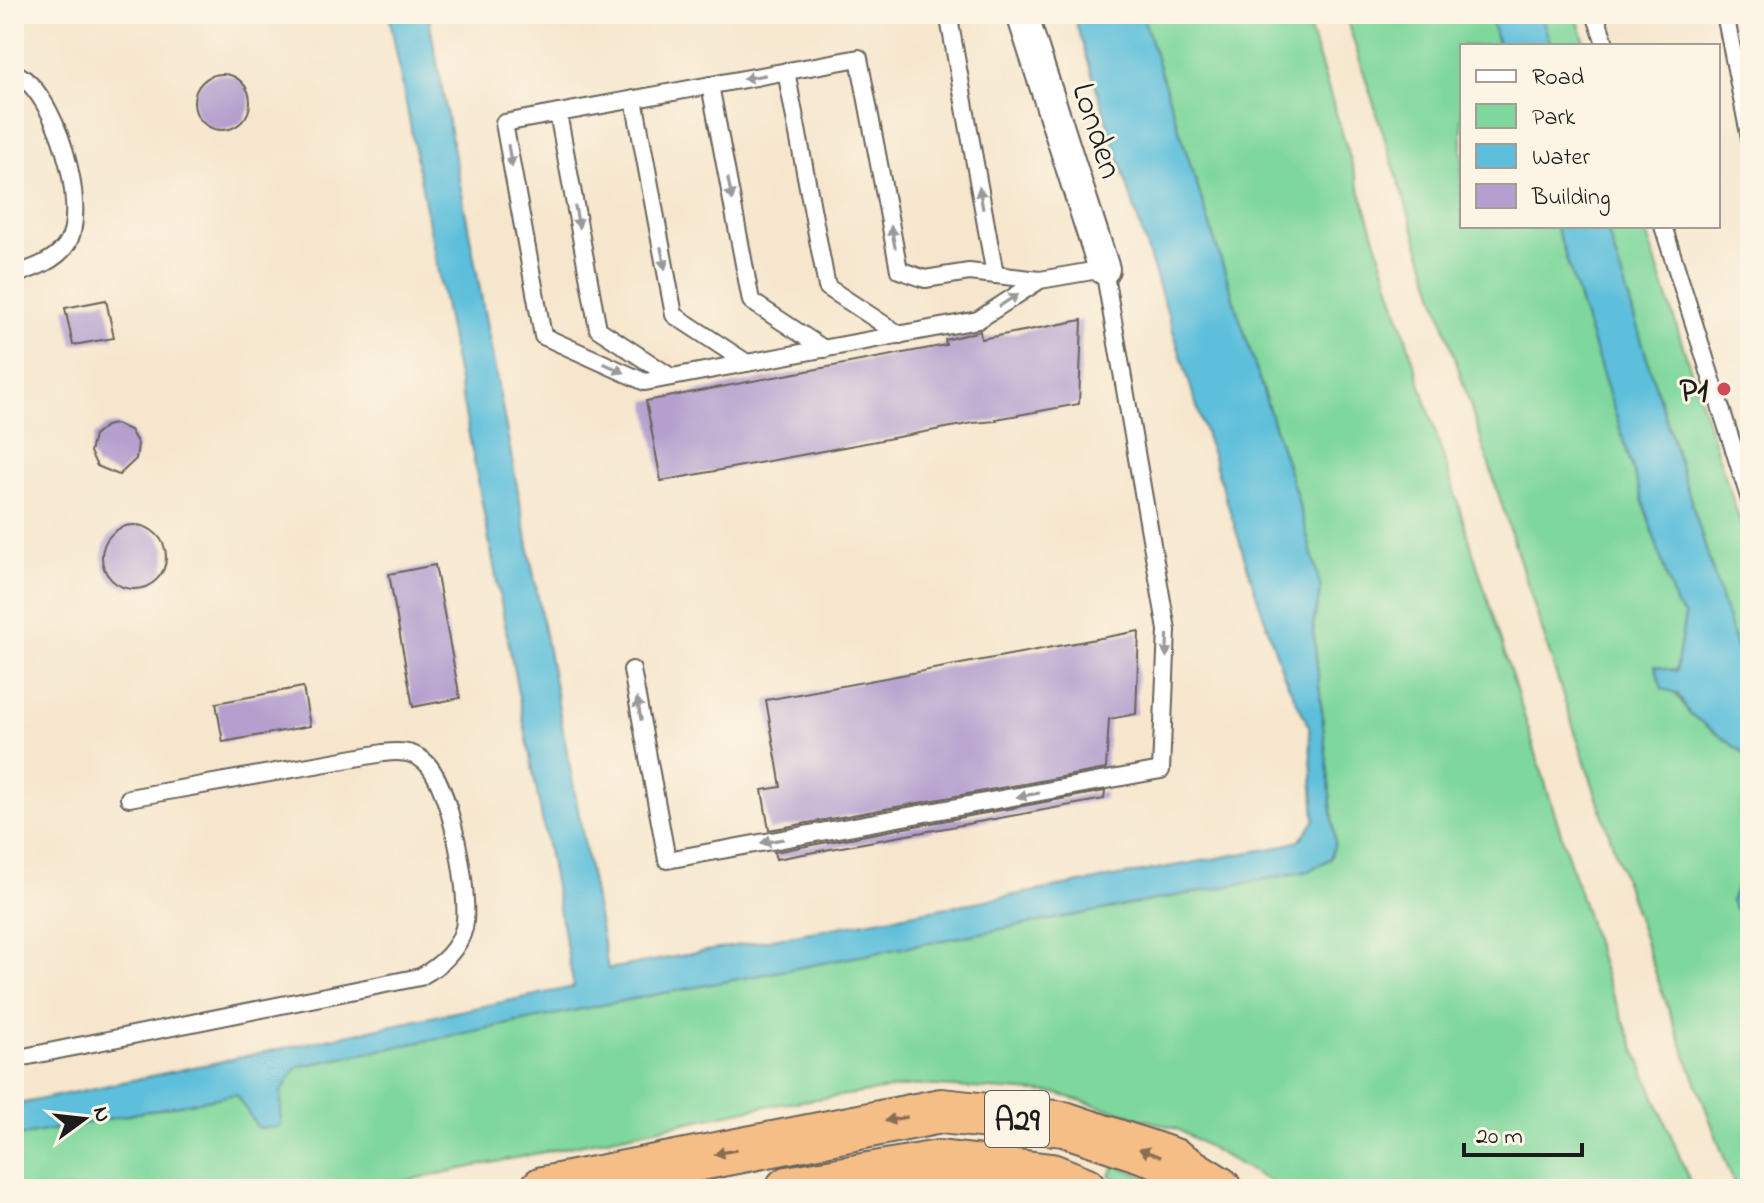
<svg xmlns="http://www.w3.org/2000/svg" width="1764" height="1203" font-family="'Indie Flower',sans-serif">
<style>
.green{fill:#7ed79c;stroke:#4d7a5c;stroke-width:2}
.water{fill:#5dbfdb;stroke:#3c6e7c;stroke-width:2}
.building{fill:#b49fce}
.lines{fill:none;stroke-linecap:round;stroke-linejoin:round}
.service-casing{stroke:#68635a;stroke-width:20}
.minor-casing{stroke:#68635a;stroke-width:34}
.motorway-casing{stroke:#68635a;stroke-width:48}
.service{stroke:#fff;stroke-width:16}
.minor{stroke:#fff;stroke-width:30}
.motorway{stroke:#f6be87;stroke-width:44}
.oneway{fill:#999}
.oneway2{fill:#896d52}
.poi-dot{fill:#d1495b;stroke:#fcf5e5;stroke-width:3}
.labels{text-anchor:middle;stroke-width:6;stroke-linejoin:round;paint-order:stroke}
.shield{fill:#fcf5e5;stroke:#5f5d58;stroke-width:2}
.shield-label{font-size:32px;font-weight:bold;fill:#1c1c1c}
.street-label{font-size:34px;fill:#1c1c1c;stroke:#fcf5e5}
.poi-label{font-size:34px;font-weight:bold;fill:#1c1c1c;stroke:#fcf5e5;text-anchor:end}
</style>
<rect width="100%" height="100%" fill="#fcf5e5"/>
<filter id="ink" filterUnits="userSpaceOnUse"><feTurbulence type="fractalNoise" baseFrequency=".0125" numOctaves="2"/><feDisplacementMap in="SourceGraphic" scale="16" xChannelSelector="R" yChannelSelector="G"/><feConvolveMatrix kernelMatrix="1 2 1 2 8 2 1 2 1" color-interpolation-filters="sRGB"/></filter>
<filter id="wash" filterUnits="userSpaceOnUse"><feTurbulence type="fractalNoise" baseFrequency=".006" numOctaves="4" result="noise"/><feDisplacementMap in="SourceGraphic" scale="32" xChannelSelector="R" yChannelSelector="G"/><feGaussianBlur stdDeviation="1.8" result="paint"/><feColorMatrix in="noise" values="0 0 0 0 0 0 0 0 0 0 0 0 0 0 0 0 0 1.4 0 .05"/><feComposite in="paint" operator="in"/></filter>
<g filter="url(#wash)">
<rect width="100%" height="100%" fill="#f6e6cd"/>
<g class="green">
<path d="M1142,14H1305L1607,981L1693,1189H1283L1177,1129L1055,1093L919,1085L766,1106L365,1189H14V1137L236,1094L258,1128L281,1126V1092L296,1067L617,1002L1308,871L1330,859L1335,842L1313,625L1321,589L1297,497Z"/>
<path d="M1345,14H1489L1499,46H1462V226H1556L1676,606L1685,615L1676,671L1656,667L1689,713L1750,758V856L1731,901L1741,918L1750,915V1189H1736L1661,989L1564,699Z"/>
<path d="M1541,14H1576L1586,46H1551Z"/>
<path d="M1606,226H1644L1750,553V667L1739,656Z"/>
<path d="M1116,1165L1174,1189H1135L1109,1175Z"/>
</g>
<g class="water">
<path d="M389,14H428L608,969L1278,847L1299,841L1315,820L1309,726L1284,676L1257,597L1073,14H1142L1297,497L1321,589L1313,625L1335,843L1330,859L1308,871L617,1002L297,1067L281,1092V1127L258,1128L236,1094L14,1137V1105L574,987Z"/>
<path d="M1489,14H1541L1551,46H1499Z"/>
<path d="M1556,226H1606L1739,656L1750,667V758L1689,713L1677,693L1662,689L1655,666L1676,671L1685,615L1676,606Z"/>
<path d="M1750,856V915L1741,918L1731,901Z"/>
</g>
<g id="blocks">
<g class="building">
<circle cx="222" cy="102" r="28"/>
<path d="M106,300L114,338L73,345L65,308Z"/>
<path d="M1082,320L1079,404L996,419L997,421L973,423L661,481L646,401L946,345L945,340L980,331L981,339Z"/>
<path d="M115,424L130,430L138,444L136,459L119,475L97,466L90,452L94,436L106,426Z"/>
<circle cx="134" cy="557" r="32"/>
<path d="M435,565L460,698L413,707L389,574Z"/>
<path d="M1139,631L1136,714L1109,719L1106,769L769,830L762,790L781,787L766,700Z"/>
<path d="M303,687L310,726L223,742L216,703Z"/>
<path d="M1105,791L1104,799L776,859L774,852Z"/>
</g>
</g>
</g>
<g filter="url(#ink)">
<use href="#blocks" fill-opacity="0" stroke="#68635a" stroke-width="2"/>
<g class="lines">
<defs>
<g id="service">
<path d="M954,14L950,24L995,275"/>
<path d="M1595,14L1606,46"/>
<path d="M1725,14L1750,139"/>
<path d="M786,71L827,287L900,335"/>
<path d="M14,73C55,88 90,208 67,244C56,261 32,269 14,275"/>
<path d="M710,85L751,301L824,349"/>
<path d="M634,99L674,315L747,363"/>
<path d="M558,113L598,329L671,377"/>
<path d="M1663,226L1750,500"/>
<path d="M632,670L667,860L1161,770L1167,630L1104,269L1040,280L969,272L925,279L899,270L859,58L504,123L543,336L645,382L978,320L1040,280"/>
<path d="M14,1059L420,977C440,966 458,951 464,928C471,896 450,781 424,761C412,751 398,751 383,753L129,798"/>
</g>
<path id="minor" d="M1022,14L1104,269"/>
<g id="motorway">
<path d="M543,1189L941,1111L1064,1124L1174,1161L1219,1189"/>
<path d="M788,1189L939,1163L1051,1176L1084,1189"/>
</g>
</defs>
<use href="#service" class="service-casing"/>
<use href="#minor" class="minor-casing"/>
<use href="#motorway" class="motorway-casing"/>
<use href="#service" class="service"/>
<use href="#minor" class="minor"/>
<use href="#motorway" class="motorway"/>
</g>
<defs><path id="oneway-solid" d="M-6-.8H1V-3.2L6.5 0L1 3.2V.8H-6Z" transform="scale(2)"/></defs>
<g class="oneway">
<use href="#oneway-solid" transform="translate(754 77) rotate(170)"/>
<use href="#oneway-solid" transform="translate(510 156) rotate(80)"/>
<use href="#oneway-solid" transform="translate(730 189) rotate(79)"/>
<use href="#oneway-solid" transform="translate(981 198) rotate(-100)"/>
<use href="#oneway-solid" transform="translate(577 217) rotate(79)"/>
<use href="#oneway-solid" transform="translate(893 237) rotate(-101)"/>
<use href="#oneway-solid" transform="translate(663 258) rotate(79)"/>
<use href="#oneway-solid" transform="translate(1009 300) rotate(-33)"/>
<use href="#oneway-solid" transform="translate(614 368) rotate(24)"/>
<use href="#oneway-solid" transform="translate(1167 646) rotate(93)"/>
<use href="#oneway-solid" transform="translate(639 709) rotate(-101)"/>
<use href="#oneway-solid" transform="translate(1028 795) rotate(170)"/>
<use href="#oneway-solid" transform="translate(772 841) rotate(170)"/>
</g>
<g class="oneway2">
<use href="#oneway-solid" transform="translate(896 1119) rotate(170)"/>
<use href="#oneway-solid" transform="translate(726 1152) rotate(169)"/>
<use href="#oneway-solid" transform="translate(1150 1153) rotate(-161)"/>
</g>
</g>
<circle class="poi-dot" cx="1724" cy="389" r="8"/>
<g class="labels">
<rect class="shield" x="985" y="1091" width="64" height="56" rx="6"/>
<g class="shield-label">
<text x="1017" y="1130">A29</text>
</g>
<g class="street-label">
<text transform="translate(1099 130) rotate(72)" y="12">Londen</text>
</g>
<g class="poi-label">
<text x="1708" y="401">P1</text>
</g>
</g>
<rect width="1764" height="1203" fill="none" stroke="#fcf5e5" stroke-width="48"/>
<rect x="1460" y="44" width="260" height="184" fill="#fcf5e5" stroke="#a29e95" stroke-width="2"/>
<rect x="1476" y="70" width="40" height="12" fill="#ffffff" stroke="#a29e95" stroke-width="2"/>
<text x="1532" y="84" font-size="24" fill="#1c1c1c">Road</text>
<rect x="1476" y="104" width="40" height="24" fill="#7ed79c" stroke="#a29e95" stroke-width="2"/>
<text x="1532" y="124" font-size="24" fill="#1c1c1c">Park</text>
<rect x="1476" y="144" width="40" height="24" fill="#5dbfdb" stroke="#a29e95" stroke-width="2"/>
<text x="1532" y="164" font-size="24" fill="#1c1c1c">Water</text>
<rect x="1476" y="184" width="40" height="24" fill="#b49fce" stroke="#a29e95" stroke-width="2"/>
<text x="1532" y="204" font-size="24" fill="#1c1c1c">Building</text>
<g transform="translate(84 1119) rotate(75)" stroke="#fcf5e5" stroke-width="6" paint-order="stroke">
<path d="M0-6L14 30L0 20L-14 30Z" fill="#1c1c1c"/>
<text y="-12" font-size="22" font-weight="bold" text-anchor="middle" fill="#1c1c1c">N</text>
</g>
<path d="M1464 1143v12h118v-12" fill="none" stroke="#1c1c1c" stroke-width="4"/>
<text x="1476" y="1143" font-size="24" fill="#1c1c1c" stroke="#fcf5e5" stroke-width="6" paint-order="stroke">20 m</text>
</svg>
